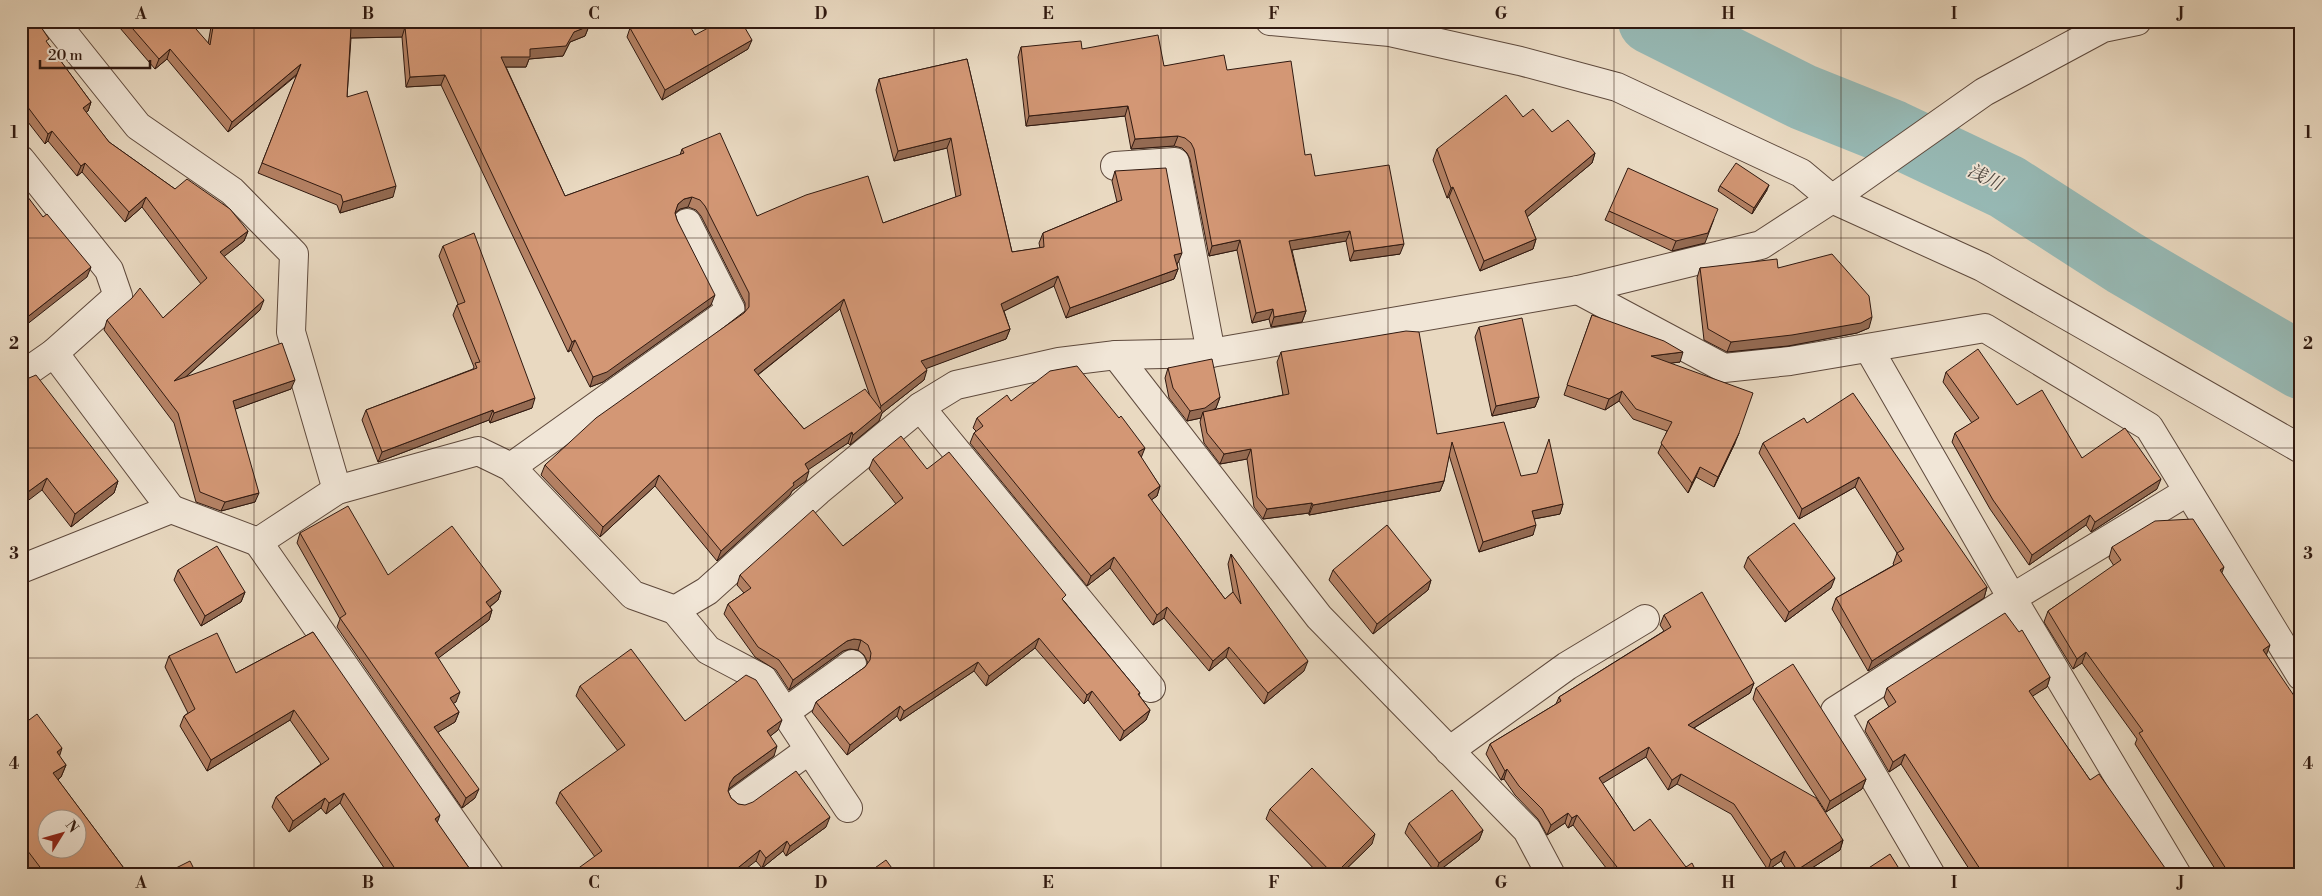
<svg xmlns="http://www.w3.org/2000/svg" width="2322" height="896" font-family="'Libre Bodoni','Noto Serif JP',serif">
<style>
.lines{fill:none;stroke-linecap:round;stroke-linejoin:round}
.river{stroke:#97bab6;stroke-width:66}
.minor-casing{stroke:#5e493c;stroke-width:30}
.minor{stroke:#f1e6d7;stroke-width:28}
.wall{fill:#b58265;stroke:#301910;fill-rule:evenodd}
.shaded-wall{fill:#946a52;stroke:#301910}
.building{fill:#d39775;stroke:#301910;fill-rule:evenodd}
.grid{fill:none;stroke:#301910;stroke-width:1;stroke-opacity:0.55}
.labels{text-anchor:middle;stroke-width:4;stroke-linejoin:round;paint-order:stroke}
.water-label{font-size:18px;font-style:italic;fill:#4f4942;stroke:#f1e6d7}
.neatline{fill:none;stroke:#301910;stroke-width:2}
.grid-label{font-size:16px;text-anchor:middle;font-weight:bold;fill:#301910}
</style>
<rect width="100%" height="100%" fill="#e9d9c1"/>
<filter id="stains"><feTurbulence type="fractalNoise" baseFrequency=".004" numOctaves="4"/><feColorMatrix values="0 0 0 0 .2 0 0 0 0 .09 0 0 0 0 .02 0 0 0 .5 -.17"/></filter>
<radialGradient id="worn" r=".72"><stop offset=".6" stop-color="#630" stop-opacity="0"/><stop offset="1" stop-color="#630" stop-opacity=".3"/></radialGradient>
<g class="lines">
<path class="river" d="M1651,21L1803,97L1893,133L2007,187L2125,263L2301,366"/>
<defs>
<g id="minor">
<path d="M54,21L138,126L232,191L294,254L291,332L337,490"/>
<path d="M1270,21L1390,32L1520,61L1617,87L1801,173L1832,199L1982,267L2301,449"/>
<path d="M21,160L109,270L118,296L54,353L21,376"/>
<path d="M1115,166L1175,162L1211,353"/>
<path d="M1578,290L1724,368L1790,361L1985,328L2149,427L2301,676"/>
<path d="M1869,349L2012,598L2177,875"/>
<path d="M54,353L171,509"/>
<path d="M1116,355L1319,617L1527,830L1551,875"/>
<path d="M920,407L1151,688"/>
<path d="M511,467L731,310L687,223"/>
<path d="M258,542L490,875"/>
<path d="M21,569L171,509L258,542L337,490L478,451L511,467L633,595L675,610L707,591L818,491L920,407L956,385L1059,362L1116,355L1211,353L1578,290L1761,245L1832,199L1984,92L2103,28L2137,21"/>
<path d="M675,610L708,650L763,679L848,808"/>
<path d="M784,713L852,664"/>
<path d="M1449,751L1567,666L1645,619"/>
<path d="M740,800L809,750"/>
<path d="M1931,875L1835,711L2012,598L2187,492"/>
</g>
</defs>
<use href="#minor" class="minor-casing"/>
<use href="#minor" class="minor"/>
</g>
<g class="wall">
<path d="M21,21L48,44L91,102L88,111L86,113L109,142L175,189L248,231L244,241L224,256L260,310L186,377L291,389L235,409L255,502L221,511L196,502L174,423L104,330L107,320L163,318L201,284L142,207L125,222L82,172L77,176L48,141L45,144L21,113Z"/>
<path d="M114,21H189L208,44L212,21H588L589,26L585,36L570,42L563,56L529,59L526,67H506L565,196L680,155L682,149L757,216L883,223L956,197L947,148L894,161L876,90L879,79L967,59L1012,252L1040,248L1039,243L1043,233L1117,202L1112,181L1115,171L1178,263H1177L1178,269L1174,279L1066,318L1054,286L1004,311L1010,329L1006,339L926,368L924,380L882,413L879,421L850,445L848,443L808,469L806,481L792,491L790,495L717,561L655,486L600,537L541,475L545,465L745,311V303L701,216L696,210L688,207L680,209L675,213L677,220L711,305L603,382L590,387L571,350L568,352L441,85L406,87L402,37L351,38L347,97L393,197L340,213L337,205L258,173L297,75L228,132L167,59L155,69ZM840,309L870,396L804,429L758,375Z"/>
<path d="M630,28L695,35L748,49L662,100L627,37Z"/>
<path d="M1021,47L1082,49L1164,66L1227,70L1305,155L1315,176L1400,254L1350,261L1346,241L1292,250L1306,311L1302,322L1271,327L1269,319L1252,323L1237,250L1209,256L1190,159L1187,153L1182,148L1174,146L1131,149L1125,116L1026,126L1018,57Z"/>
<path d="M1523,117L1552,132L1595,153L1592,163L1527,217L1536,239L1533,249L1480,271L1449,197L1447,198L1433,160L1437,149Z"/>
<path d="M1720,186L1767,190L1752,214L1718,191Z"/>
<path d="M1609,211L1705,243L1672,251L1605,220Z"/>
<path d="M443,246L532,408L490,423L489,420L378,462L362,420L366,410L473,369L474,367L453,315L457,305L458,304L439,256Z"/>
<path d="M1700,268H1778L1869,328L1857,333L1788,346L1727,352L1704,340L1697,278Z"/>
<path d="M1592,315L1680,362L1671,363L1735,443L1714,487L1696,477L1688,493L1658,453L1667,431L1633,419L1619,401L1605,410L1564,395Z"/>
<path d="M1479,327L1539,397L1535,407L1492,416L1475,337Z"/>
<path d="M1281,352L1437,434L1521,476L1563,504L1560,514L1534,519L1533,535L1479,552L1449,455L1444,481L1440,491L1309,515V513L1263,519L1254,507L1247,459L1220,464L1204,443L1200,422L1201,418L1187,421L1169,398L1165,378L1168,368L1220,397L1216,408L1213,410L1283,395L1277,362Z"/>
<path d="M1946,372L2017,405L2082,458L2157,489L2091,532L2086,525L2029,565L1990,509L1952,442L1955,433L1972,423L1943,382Z"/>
<path d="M21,384L118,481L114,493L71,527L42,490Z"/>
<path d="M1011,401L1141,458L1160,486L1157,496L1151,500L1225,599L1233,592L1228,564L1231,554L1304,671L1264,704L1226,657L1209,671L1164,618L1153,625L1110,568L1087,586L970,443L974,433L976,431L973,428L977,418Z"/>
<path d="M1807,423L1987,587L1984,598L1868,671L1832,609L1836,598L1894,565L1893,564L1897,553L1855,487L1799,519L1759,453L1763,443Z"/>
<path d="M873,459L927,469L1064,601L1140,693L1139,695L1150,710L1146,720L1120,741L1088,700L1084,704L1035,648L986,686L974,671L900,721L897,716L847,755L812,712L816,702L865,667L868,663L864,655L858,650L850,649L843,651L789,690L776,670L755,657L724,614L728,604L744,593L737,585L740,575L843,546L896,504L869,469Z"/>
<path d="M300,533L388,575L501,591L498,600L490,607L492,610L489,620L438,658L456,702L453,703L459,712L455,722L438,732L475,798L462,808L337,627L340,619L297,543Z"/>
<path d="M2112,547L2222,573L2267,656L2301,875H2219L2135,744L2137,739L2082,663L2073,669L2044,622L2048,611L2114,566L2109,558Z"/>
<path d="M1748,557L1831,588L1785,622L1744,567Z"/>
<path d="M178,570L245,592L241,602L201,626L174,580Z"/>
<path d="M1333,570L1431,580L1428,590L1373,634L1329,580Z"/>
<path d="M1664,615L1754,683L1750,693L1694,728L1843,840L1840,850L1801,875H1790L1781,861L1768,870L1731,814L1677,784L1668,790L1646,757L1602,783L1634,831L1698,875L1610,873L1573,825L1568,828L1565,823L1547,835L1538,819L1515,795L1504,779L1501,780L1486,754L1490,744L1556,704L1559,697L1664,631L1660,625Z"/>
<path d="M313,632L437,823L474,875H389L340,803L326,814L321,808L289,832L272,807L276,797L321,764L290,720L207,771L180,726L184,716L188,713L165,667L169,656L236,673Z"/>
<path d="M2050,677L2047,687L2032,696L2090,780L2170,875H1973L1901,764L1889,772L1865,731L1868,721L1889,707L1884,698L1887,688Z"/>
<path d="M580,686L685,721L778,730L770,736L774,756L730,788L728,791L731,798L738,804L826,827L786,856L783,851L762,868L756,861L595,857L556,803L560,792L618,751L576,696Z"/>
<path d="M1756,688L1866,779L1862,789L1826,812L1753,699Z"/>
<path d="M21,726L59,756L66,765L61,777L58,780L129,875H32L21,861Z"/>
<path d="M1270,809L1372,844L1340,875H1320L1266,819Z"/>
<path d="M1409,823L1483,830L1479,840L1436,873L1405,833Z"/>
</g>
<g class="shaded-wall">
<path d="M589,26L585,36L570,42L563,56L529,59L526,67H498L501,57L530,49Z"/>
<path d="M351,27H405L402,37L348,38Z"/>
<path d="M752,40L748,49L662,100L665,90Z"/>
<path d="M170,49L167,59L155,69L159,59Z"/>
<path d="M301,64L297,74L228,132L232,122Z"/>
<path d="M445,75L441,85L406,87L410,77Z"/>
<path d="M91,102L88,111L79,118L83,108Z"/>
<path d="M1128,106L1125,116L1026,126L1029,116Z"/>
<path d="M52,131L48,141L45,144L48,134Z"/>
<path d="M1178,136L1174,146L1131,149L1135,139Z"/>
<path d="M951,138L947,148L894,161L898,151Z"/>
<path d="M1595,153L1592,163L1521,222L1525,211Z"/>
<path d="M85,163L82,172L77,176L81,166Z"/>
<path d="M1769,185L1767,190L1752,214L1754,208Z"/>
<path d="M396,186L393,197L340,213L343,202Z"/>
<path d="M1453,187L1449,197L1447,198L1451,188Z"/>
<path d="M146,197L142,207L125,222L129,212Z"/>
<path d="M692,197L688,207L680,209L674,214L678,204L684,199Z"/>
<path d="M1714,219L1705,243L1672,251L1676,241Z"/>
<path d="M248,231L244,241L217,262L220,252Z"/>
<path d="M1350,231L1346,241L1286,251L1289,241Z"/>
<path d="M1536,239L1533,249L1480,271L1484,261Z"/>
<path d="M1240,240L1237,250L1209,256L1212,246Z"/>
<path d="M1404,244L1400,254L1350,261L1354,251Z"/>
<path d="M1182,253L1178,263L1171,265L1174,255Z"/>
<path d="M91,267L87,277L21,329V322Z"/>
<path d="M1178,269L1174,279L1066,318L1070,308Z"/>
<path d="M1058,276L1054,286L998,314L1001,304Z"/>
<path d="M715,295L711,305L603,382L590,387L593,377Z"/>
<path d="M844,299L840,309L751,380L754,370Z"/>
<path d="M264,300L260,310L170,391L174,381Z"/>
<path d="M1273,309L1269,319L1252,323L1256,313Z"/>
<path d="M1306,311L1302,322L1271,327L1274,317Z"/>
<path d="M1872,317L1869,328L1857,333L1788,346L1727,352L1731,342Z"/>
<path d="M1010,329L1006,339L917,372L921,361Z"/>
<path d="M575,340L571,350L568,352L572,342Z"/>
<path d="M1683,352L1680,362L1648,366L1651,356Z"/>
<path d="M927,370L924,380L882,413L879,421L850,445L853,435L878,414L881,406Z"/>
<path d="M295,380L291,389L230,411L233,401Z"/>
<path d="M1622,391L1619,401L1605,410L1609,399Z"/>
<path d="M1220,397L1216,408L1204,416L1203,412L1201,418L1187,421L1190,411Z"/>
<path d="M1539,397L1535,407L1492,416L1496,406Z"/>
<path d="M535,398L532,408L490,423L494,413Z"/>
<path d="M493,410L489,420L378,462L382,452Z"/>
<path d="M852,432L848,443L802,474L805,464Z"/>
<path d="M1739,433L1735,443L1714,487L1718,477Z"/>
<path d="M1145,448L1141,458L1138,452Z"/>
<path d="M1251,449L1247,459L1220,464L1224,454Z"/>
<path d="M1700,467L1696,477L1688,493L1692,483Z"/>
<path d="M809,471L806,481L792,491L790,495L717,561L721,551L793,483Z"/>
<path d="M659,475L655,486L600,537L603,527Z"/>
<path d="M1859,477L1855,487L1799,519L1802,509Z"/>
<path d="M47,478L42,490L21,506V497Z"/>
<path d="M2161,479L2157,489L2091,532L2095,522Z"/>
<path d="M118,481L114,493L71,527L75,514Z"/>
<path d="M1444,481L1440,491L1309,515L1313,505Z"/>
<path d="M1160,486L1157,496L1144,505L1148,495Z"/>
<path d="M259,493L255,502L221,511L225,502Z"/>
<path d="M1312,503L1309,513L1263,519L1267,509Z"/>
<path d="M1563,504L1560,514L1528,520L1532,511Z"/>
<path d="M2090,515L2086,525L2029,565L2032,555Z"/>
<path d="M1536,525L1533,535L1479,552L1483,542Z"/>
<path d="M1114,557L1110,568L1087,586L1091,576Z"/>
<path d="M2224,567L2220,578V570Z"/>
<path d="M1835,578L1831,588L1785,622L1789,612Z"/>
<path d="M1431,580L1428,590L1373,634L1377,624Z"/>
<path d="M1987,587L1984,598L1868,671L1872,661Z"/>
<path d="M501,591L498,600L483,612L486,602Z"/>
<path d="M245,592L241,602L201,626L205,616Z"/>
<path d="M1167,607L1164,618L1153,625L1157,615Z"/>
<path d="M492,610L489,620L432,663L435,653Z"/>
<path d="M1039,638L1035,648L986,686L989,676Z"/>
<path d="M854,639L861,640L858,650L850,649L843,651L789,690L793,680L847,641Z"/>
<path d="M2270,645L2266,656L2263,650Z"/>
<path d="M1229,647L1226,657L1209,671L1213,661Z"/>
<path d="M2086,652L2082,663L2073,669L2077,659Z"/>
<path d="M1308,661L1304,671L1264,704L1268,693Z"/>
<path d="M978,662L974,671L900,721L904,711Z"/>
<path d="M2050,677L2047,687L2025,701L2029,691Z"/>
<path d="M1754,683L1750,693L1684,734L1688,725Z"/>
<path d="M1092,691L1088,700L1084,704L1087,695Z"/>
<path d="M460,692L456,702L446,708L450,698Z"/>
<path d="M900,706L897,716L847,755L850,745Z"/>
<path d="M294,710L290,720L207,771L211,760Z"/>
<path d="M1150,710L1146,720L1120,741L1124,731Z"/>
<path d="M459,712L455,722L430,737L434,727Z"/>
<path d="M782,720L778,730L763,742L767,731Z"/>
<path d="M777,746L774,756L730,788L726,793L730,783L734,777Z"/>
<path d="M1649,747L1646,757L1595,788L1599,778Z"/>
<path d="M62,748L58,761L57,752Z"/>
<path d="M1905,754L1901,764L1889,772L1893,762Z"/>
<path d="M66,765L61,777L49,786L53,773Z"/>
<path d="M1507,769L1504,779L1501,780L1505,771Z"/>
<path d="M1681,774L1677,784L1668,790L1672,780Z"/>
<path d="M1866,779L1862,789L1826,812L1830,801Z"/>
<path d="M479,789L475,798L462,808L466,798Z"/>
<path d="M344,793L340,803L326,814L329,803Z"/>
<path d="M325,798L321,808L289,832L293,821Z"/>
<path d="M1568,813L1565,823L1547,835L1551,825Z"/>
<path d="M440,815L436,826L435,819Z"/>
<path d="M1577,815L1573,825L1568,828L1572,818Z"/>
<path d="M830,817L826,827L786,856L790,846Z"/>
<path d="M1483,830L1479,840L1436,873L1439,863Z"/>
<path d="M1375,834L1372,844L1340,875H1334Z"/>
<path d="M1843,840L1840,850L1801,875H1795L1797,870Z"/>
<path d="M787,841L783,851L762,868L766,858Z"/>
<path d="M760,850L756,861L738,875H729Z"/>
<path d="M1785,851L1781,861L1768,870L1771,860Z"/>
</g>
<g class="building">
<path d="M21,21H37L49,39L46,41L91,102L83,108L109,142L175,189L187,179L230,209L248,231L220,252L264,300L174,381L282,343L295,380L233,401L259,493L225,502L200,492L178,413L107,320L132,298L140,288L163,318L207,278L146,197L129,212L85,163L81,166L52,131L48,134L21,98Z"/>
<path d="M126,21H189L210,45L214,21H588L589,26L574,32L566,46L530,49V57H501L565,196L684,153L682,149L720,133L757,216L806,195L868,176L883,223L961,195L951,138L898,151L879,79L967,59L1012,252L1044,247L1043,233L1122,200L1115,171L1166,168L1182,253L1174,255L1178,269L1070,308L1058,276L1001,304L1010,329L921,361L927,370L881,406L844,299L754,370L804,429L865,389L882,411L853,435L852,432L805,464L809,471L793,483L794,485L721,551L659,475L603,527L545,465L596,418L744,313L749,307V293L705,206L700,200L692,197L684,199L678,204L675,213L677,220L715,295L607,372L593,377L575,340L572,342L445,75L410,77L405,27H351L347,97L367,91L396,186L343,202L341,195L262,163L301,64L232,122L170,49L159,59Z"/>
<path d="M642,21H687L695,35L721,21H741L752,40L665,90L630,28Z"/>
<path d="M1158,35L1164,66L1224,55L1227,70L1291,61L1305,155L1311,154L1315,176L1389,165L1404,244L1354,251L1350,231L1289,241L1306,311L1274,317L1273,309L1256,313L1240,240L1212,246L1194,149L1191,143L1185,138L1178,136L1135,139L1128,106L1029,116L1021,47L1081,41L1082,49Z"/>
<path d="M1506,95L1523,117L1533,109L1552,132L1568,120L1595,153L1525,211L1536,239L1484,261L1453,187L1451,188L1437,149Z"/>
<path d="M1736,163L1769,185L1754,208L1720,186Z"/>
<path d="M1628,168L1718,209L1708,233L1676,241L1609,211Z"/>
<path d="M21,188L43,217L47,214L91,267L21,322Z"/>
<path d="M474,233L535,398L494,413L493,410L382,452L366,410L477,368L475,363L480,362L457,305L465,302L443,246Z"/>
<path d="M1832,254L1869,296L1872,317L1861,323L1792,335L1731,342L1708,329L1700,268L1777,259L1778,268Z"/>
<path d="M1592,315L1664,341L1683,352L1651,356L1753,393L1739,433L1718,477L1700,467L1692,483L1661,443L1672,422L1636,409L1622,391L1609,399L1567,385Z"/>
<path d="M1522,318L1539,397L1496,406L1479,327Z"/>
<path d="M1406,331L1419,332L1437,434L1504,422L1521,476L1537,473L1549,439L1563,504L1532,511L1536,525L1483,542L1452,442L1444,481L1313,505L1312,503L1267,509L1257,497L1251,449L1224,454L1207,433L1203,412L1289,394L1281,352Z"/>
<path d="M1978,349L2017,405L2042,390L2082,458L2125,428L2161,479L2095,522L2090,515L2032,555L1993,500L1955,433L1979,418L1946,372Z"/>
<path d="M1212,359L1220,397L1205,408L1190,411L1173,388L1168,368Z"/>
<path d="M1077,366L1119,418L1121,416L1145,448L1138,452L1160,486L1148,495L1225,599L1233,592L1241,604L1231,554L1308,661L1268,693L1229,647L1213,661L1167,607L1157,615L1114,557L1091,576L974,433L983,426L977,418L1007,395L1011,401L1050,371Z"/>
<path d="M36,375L118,481L75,514L47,478L21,497V384L29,378Z"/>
<path d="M1853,393L1987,587L1872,661L1836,598L1902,561L1897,553L1904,549L1859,477L1802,509L1763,443L1804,418L1807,423Z"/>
<path d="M901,436L927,469L949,452L1066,595L1062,599L1140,693L1138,694L1150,710L1124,731L1092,691L1087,695L1039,638L989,676L978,662L904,711L900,706L850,745L816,702L865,667L870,660L871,653L868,645L861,640L854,639L847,641L793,680L779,660L758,647L728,604L751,588L740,575L813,510L843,546L903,498L873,459Z"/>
<path d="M348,506L388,575L452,526L501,591L486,602L492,610L435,653L460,692L450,698L459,712L434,727L479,789L466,798L340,618L346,614L300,533Z"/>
<path d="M2193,519L2224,567L2220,570L2270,645L2263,650L2301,706V875H2230L2139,733L2143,731L2086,652L2077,659L2048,611L2121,560L2112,547L2155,521Z"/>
<path d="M1794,523L1835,578L1789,612L1748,557Z"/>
<path d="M1387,525L1431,580L1377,624L1333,570Z"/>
<path d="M217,546L245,592L205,616L178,570Z"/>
<path d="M1702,592L1754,683L1688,725L1816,798L1843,840L1797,870L1785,851L1771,860L1734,804L1681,774L1672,780L1649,747L1599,778L1634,831L1650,819L1686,867L1692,863L1698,875H1608L1617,867L1577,815L1572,818L1568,813L1551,825L1542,809L1519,786L1507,769L1505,771L1490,744L1561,701L1559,697L1671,627L1664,615Z"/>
<path d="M2005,613L2019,632L2022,630L2050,677L2029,691L2090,780L2099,774L2170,875H1984L1905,754L1893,762L1868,721L1896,702L1887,688Z"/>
<path d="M313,632L440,815L435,819L474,875H395L398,873L344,793L329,803L325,798L293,821L276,797L329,759L294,710L211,760L184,716L195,709L169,656L217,633L236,673Z"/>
<path d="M631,649L685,721L746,675L756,680L782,720L767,731L777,746L734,777L730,783L728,791L731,798L738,804L745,805L753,802L796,771L830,817L790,846L787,841L766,858L760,850L729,875H569L602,851L560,792L625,745L580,686Z"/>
<path d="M1793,664L1866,779L1830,801L1756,688Z"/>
<path d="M37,714L62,748L57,752L66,765L53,773L129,875H46L21,842V726ZM48,818H78V848H48Z"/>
<path d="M1312,768L1375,834L1334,875L1270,809Z"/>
<path d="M1452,790L1483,830L1439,863L1409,823Z"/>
<path d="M1890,854L1903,875H1858Z"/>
<path d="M886,860L897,875H865Z"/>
<path d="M190,861L197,875H162Z"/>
</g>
<path class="grid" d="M254,21V875M481,21V875M708,21V875M934,21V875M1161,21V875M1388,21V875M1614,21V875M1841,21V875M2068,21V875M21,238H2301M21,448H2301M21,658H2301"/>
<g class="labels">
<g class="water-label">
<text transform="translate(1985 177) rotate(26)" y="6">浅川</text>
</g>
</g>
<rect width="2322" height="896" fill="none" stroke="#e9d9c1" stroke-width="55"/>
<g transform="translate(62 834) rotate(53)"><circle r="24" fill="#f1e6d7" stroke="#a49487"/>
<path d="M0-4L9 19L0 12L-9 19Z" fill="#8f2418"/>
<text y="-8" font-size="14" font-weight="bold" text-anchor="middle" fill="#301910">N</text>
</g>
<path d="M40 60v8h110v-8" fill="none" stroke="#301910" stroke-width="2.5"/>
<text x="48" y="60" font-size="15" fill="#301910" stroke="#f1e6d7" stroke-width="4" paint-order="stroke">20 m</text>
<rect x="28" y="28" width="2266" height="840" class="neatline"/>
<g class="grid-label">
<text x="141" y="19">A</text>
<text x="368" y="19">B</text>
<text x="594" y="19">C</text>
<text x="821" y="19">D</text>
<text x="1048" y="19">E</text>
<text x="1274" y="19">F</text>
<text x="1501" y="19">G</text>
<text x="1728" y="19">H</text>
<text x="1954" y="19">I</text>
<text x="2181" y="19">J</text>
<text x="14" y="138">1</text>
<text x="2308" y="138">1</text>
<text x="14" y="349">2</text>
<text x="2308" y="349">2</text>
<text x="14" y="559">3</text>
<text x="2308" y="559">3</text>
<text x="14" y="769">4</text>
<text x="2308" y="769">4</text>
<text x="141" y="888">A</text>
<text x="368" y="888">B</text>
<text x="594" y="888">C</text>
<text x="821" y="888">D</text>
<text x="1048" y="888">E</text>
<text x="1274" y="888">F</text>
<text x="1501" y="888">G</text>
<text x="1728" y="888">H</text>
<text x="1954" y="888">I</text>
<text x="2181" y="888">J</text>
</g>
<rect width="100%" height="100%" filter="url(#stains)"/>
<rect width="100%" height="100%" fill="url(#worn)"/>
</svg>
